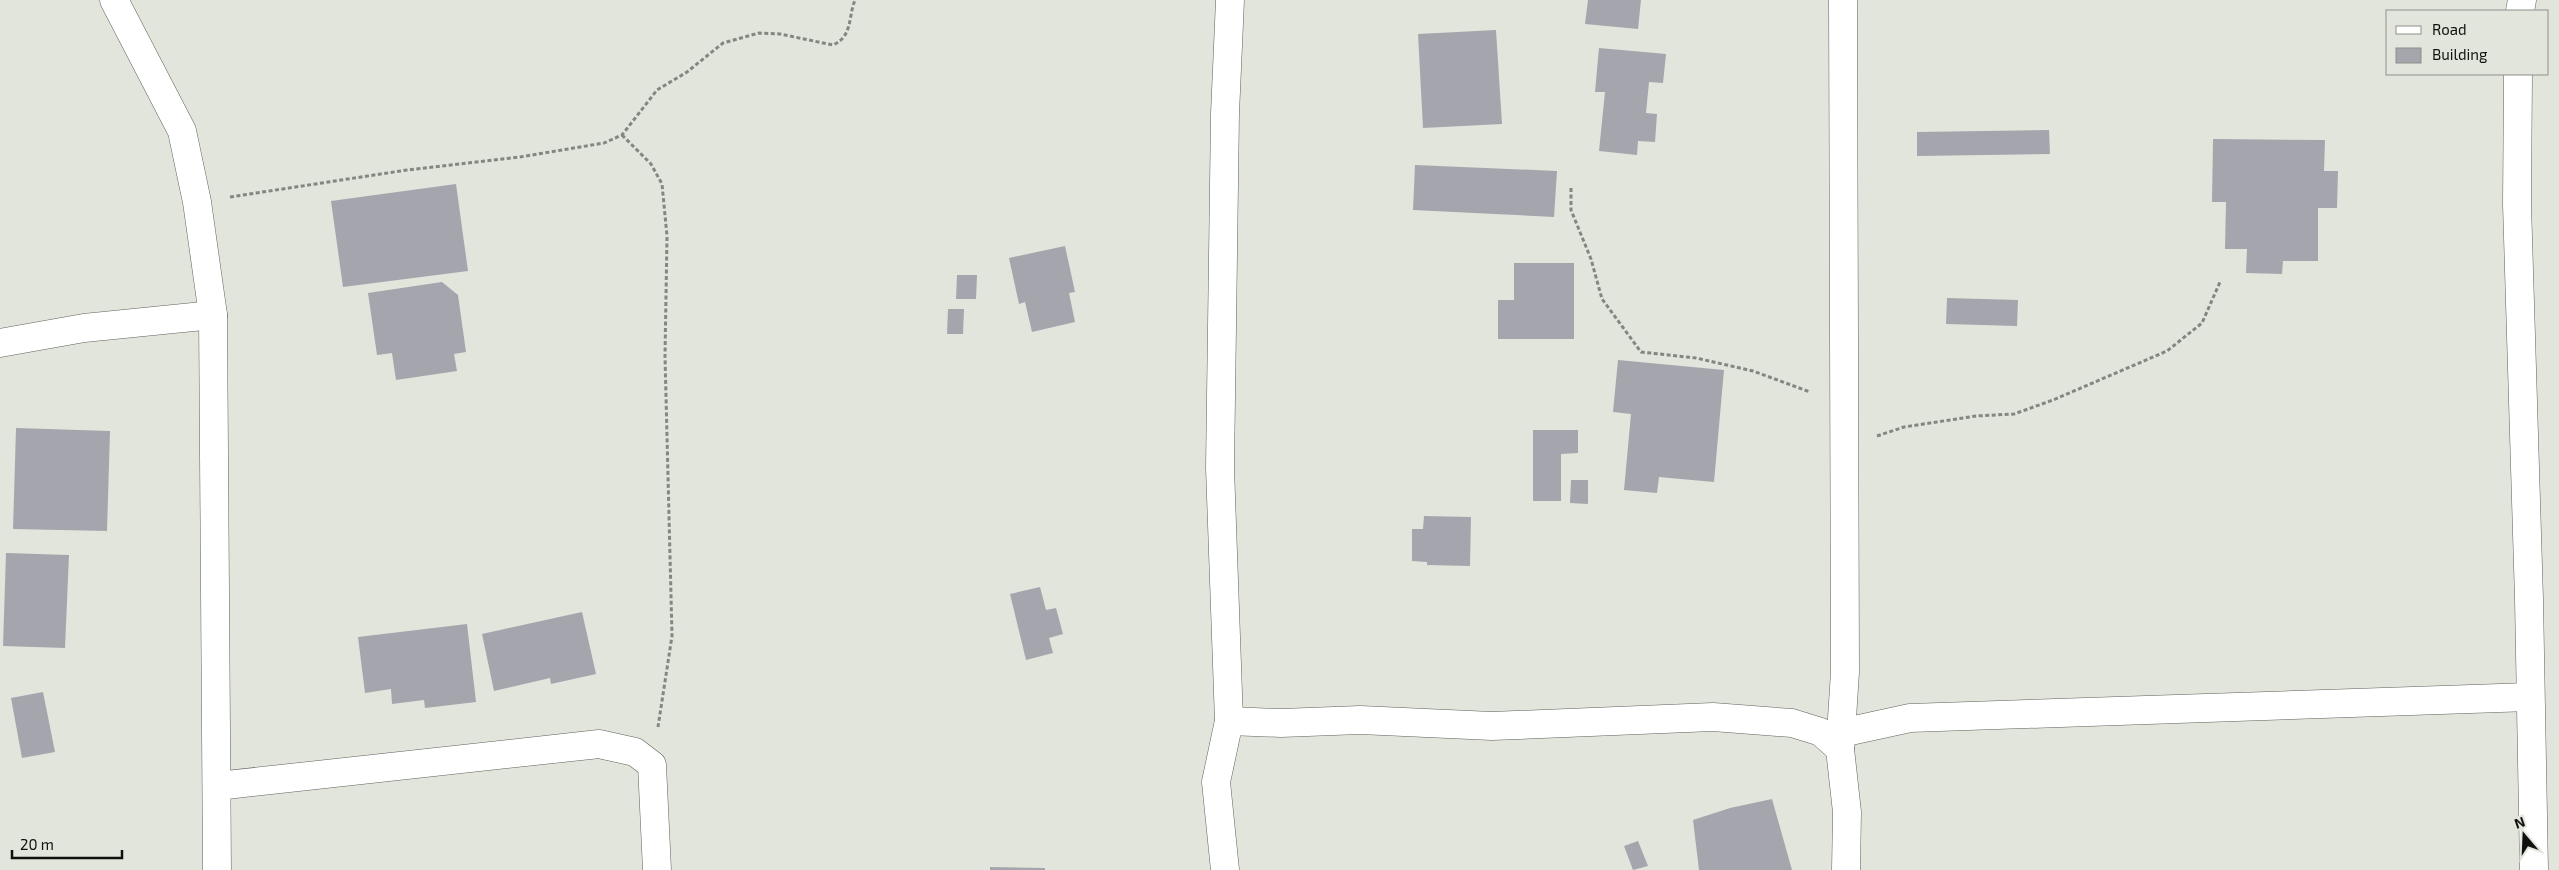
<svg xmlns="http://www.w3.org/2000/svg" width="2559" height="870" font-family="'Exo 2',sans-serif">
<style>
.building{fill:#a5a5ad}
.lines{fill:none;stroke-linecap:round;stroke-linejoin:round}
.street-casing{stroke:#5f615a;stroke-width:29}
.path{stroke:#848680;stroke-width:3;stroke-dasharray:4 2.5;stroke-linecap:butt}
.street{stroke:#fff;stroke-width:28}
</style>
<rect width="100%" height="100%" fill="#e2e5dc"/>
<g class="building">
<path d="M1588,0H1641L1638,29L1585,24Z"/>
<path d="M1496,30L1502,124L1423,128L1418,34Z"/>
<path d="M1599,48L1666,54L1663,83L1649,82L1646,113L1657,114L1655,142L1638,141L1637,155L1599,151L1605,92H1595Z"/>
<path d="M2049,130L2050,154L1917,156V132Z"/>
<path d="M2213,139L2325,140L2324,171H2338L2337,208H2318V261H2283L2282,274L2246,273L2247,249H2225L2226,202H2212Z"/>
<path d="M1415,165L1557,171L1554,217L1413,210Z"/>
<path d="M456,184L468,271L343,287L331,201Z"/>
<path d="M1065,246L1075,292L1069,293L1075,322L1032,332L1025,302L1019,304L1009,258Z"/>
<path d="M1514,263H1574V339H1498V300H1514Z"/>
<path d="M957,275H977L976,299H956Z"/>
<path d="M442,282L458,295L466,352L454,354L457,371L396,380L392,353L377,355L368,293Z"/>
<path d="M1947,298L2018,300L2017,326L1946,324Z"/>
<path d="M948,309H964L963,334H947Z"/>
<path d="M1618,360L1724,370L1714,482L1659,477L1657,493L1624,490L1631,414L1613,412Z"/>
<path d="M16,428L110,431L107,531L13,529Z"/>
<path d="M1533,430H1578V453L1561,454V501H1533Z"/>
<path d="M1571,480H1588V504L1570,503Z"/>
<path d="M1424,516L1471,517L1470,566L1427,565V562L1412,561V529H1423Z"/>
<path d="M6,553L69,555L65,648L3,646Z"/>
<path d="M1040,587L1046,610L1056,608L1063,634L1049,638L1053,653L1026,660L1010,594Z"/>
<path d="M582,612L596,674L551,684L550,678L494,691L482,634Z"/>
<path d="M467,624L476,702L425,708L424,700L392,704L391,689L365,693L358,637Z"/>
<path d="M43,692L55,752L22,758L11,698Z"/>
<path d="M1772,799L1792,870H1699L1693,820L1730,808Z"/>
<path d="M1638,841L1648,866L1633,870L1624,846Z"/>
<path d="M990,867L1045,868V870H990Z"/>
</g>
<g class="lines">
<defs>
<g id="street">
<path d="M114,0L182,131L197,202L213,315L217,870"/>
<path d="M1843,0L1845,672L1840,749L1847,812L1846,870"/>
<path d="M2520,11L2522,0"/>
<path d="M2518,74L2517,204L2529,599L2534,870"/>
<path d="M0,343L84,328L213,315"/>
<path d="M1229,721L1281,723L1360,720L1492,726L1713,717L1792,723L1821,732L1840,749"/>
<path d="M1841,733L1910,718L2530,697"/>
<path d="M217,786L599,744L635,752L652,765L657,870"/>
<path d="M1225,870L1216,782L1229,721L1220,468L1225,114L1230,0"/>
</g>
</defs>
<use href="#street" class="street-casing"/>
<g class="path">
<path d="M622,135L651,164L662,184L667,236L665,356L672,636L658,727"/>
<path d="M1571,188V210L1591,259L1602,299L1641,352L1696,358L1753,371L1810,392"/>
<path d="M230,197L407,170L520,157L604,143L622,135L657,90L687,72L723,43L759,33L780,34L833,45C853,36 848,17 855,0"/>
<path d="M1877,436L1904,427L1976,416L2014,414L2053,400L2167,351L2202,323L2220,282"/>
</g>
<use href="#street" class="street"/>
</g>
<rect x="2386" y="10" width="162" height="65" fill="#e2e5dc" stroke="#8e8f89"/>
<rect x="2396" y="26" width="25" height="8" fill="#ffffff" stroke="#8e8f89"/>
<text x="2432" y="35" font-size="15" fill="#0f0f0d">Road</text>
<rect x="2396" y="48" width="25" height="15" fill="#a5a5ad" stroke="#8e8f89"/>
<text x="2432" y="60" font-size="15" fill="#0f0f0d">Building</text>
<g transform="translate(2524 835) rotate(341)" stroke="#e2e5dc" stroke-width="4" paint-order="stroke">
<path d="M0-4L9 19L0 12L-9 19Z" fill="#0f0f0d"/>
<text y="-8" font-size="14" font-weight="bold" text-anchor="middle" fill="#0f0f0d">N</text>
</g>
<path d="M12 850v8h110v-8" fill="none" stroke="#0f0f0d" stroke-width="2.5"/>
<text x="20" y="850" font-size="15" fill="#0f0f0d" stroke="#e2e5dc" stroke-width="4" paint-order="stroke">20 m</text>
</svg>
